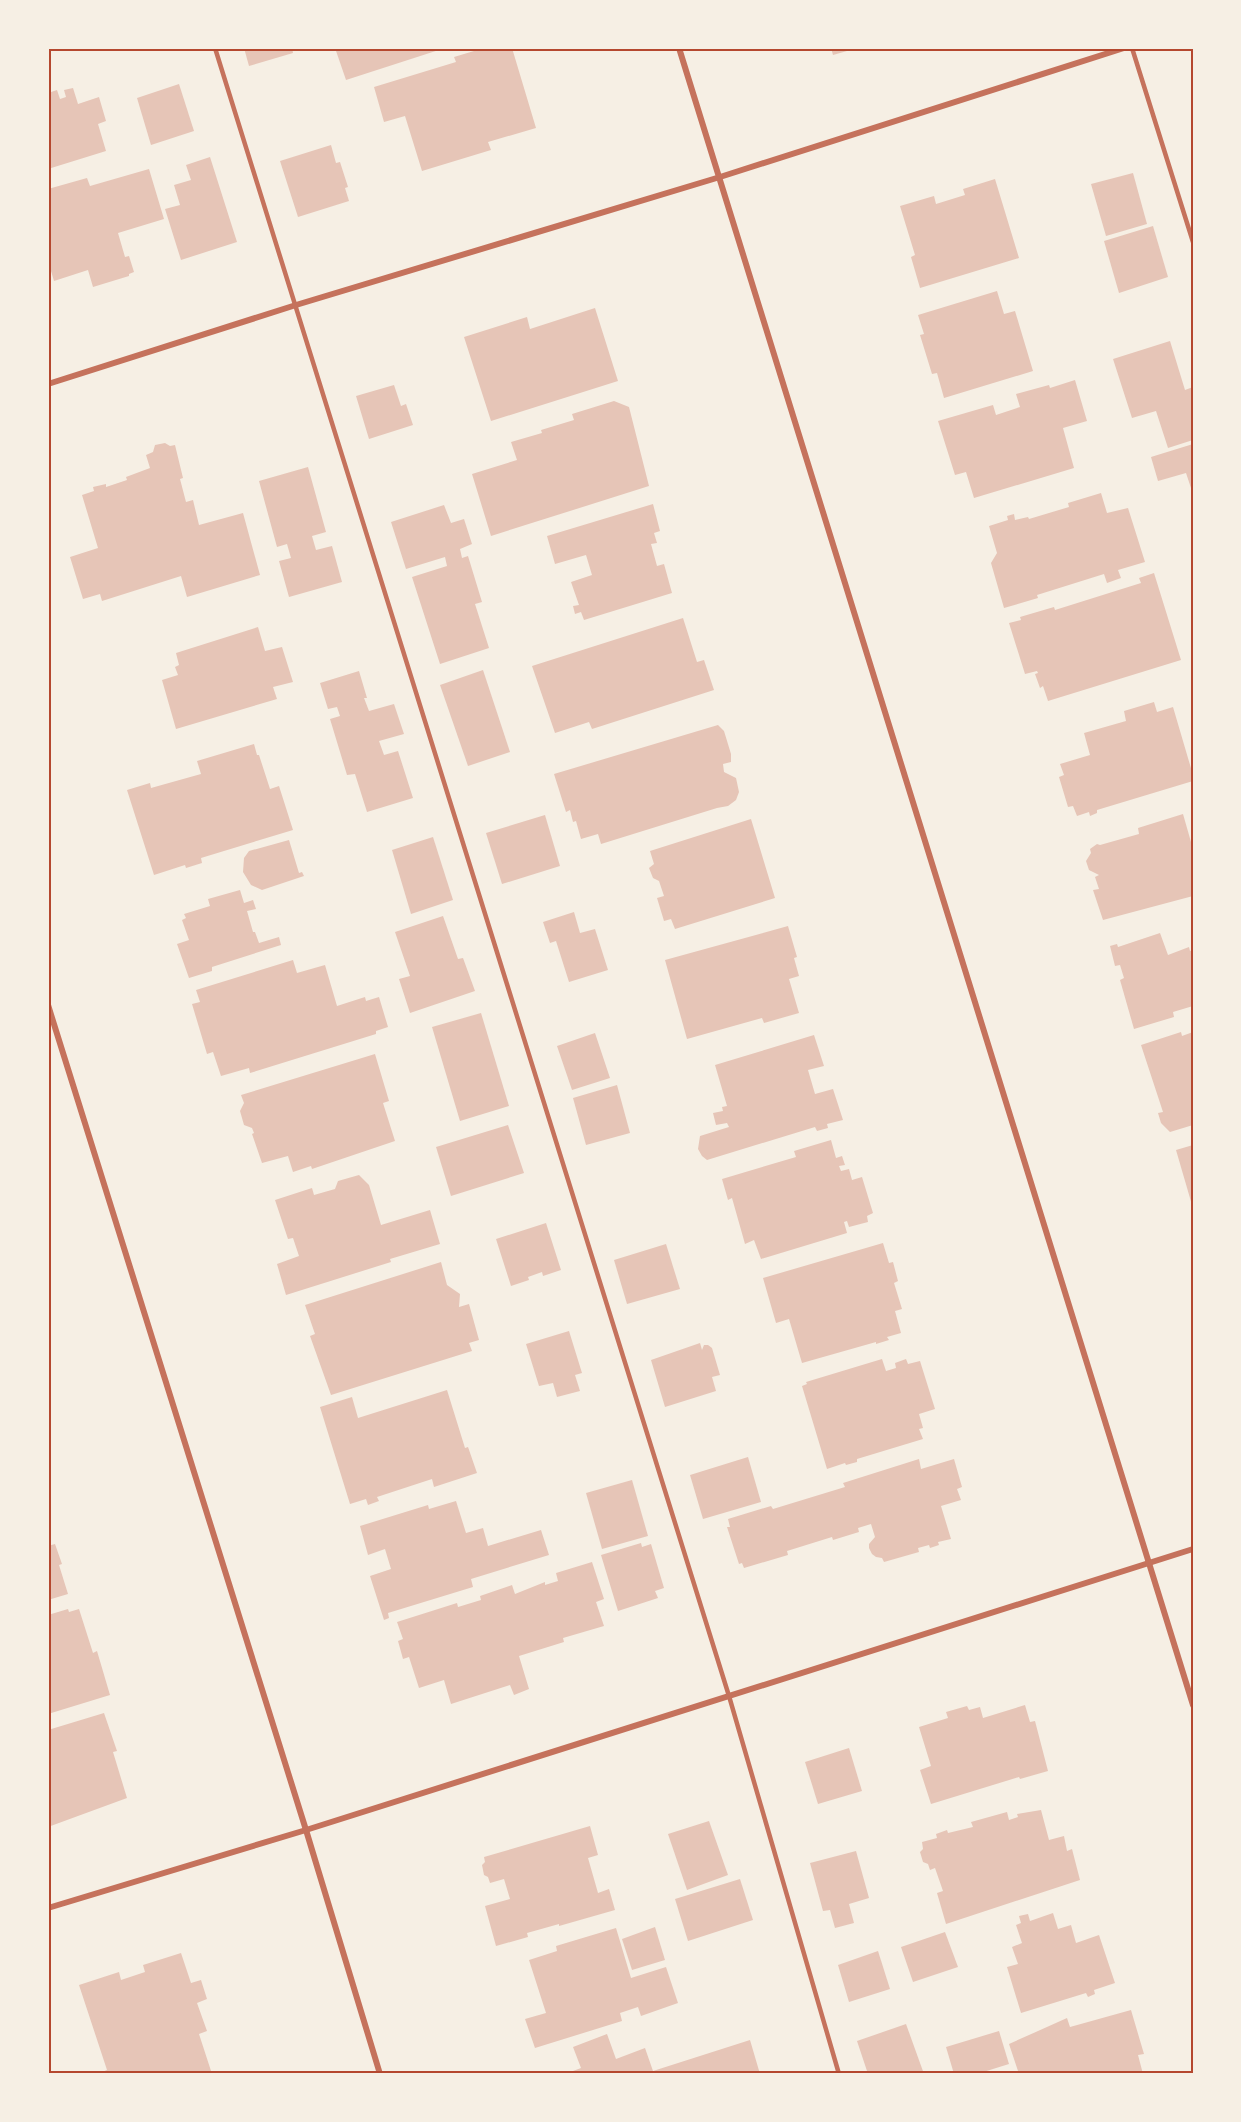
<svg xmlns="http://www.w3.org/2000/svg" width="1241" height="2122" font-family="Overpass,sans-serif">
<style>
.building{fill:#e6c5b7}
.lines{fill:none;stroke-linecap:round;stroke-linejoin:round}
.service{stroke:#c5725c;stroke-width:4.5}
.minor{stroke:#c5725c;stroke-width:6}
.neatline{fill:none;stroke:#b5482f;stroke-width:2}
</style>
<rect width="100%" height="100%" fill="#f6efe4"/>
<g class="building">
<path d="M244,48H292L293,53L249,66Z"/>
<path d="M335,48H445L346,80Z"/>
<path d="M484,48H493V50L512,48L536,128L488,142L491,150L422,171L405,116L384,122L374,87L456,62L454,57Z"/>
<path d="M831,48H854V49L833,55Z"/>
<path d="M179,84L194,131L151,145L137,98Z"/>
<path d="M73,88L78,104L99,97L106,121L98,124L106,151L48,169V93L57,90L60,99L66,97L64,90Z"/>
<path d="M331,145L336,163L340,162L348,187L345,188L349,201L298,217L280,161Z"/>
<path d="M210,157L237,242L181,260L165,209L180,205L174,185L191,180L186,165Z"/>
<path d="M149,169L164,219L118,233L125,257L129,256L134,272L129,274V276L93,287L88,270L54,281L48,261V189L87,178L90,186Z"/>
<path d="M1133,173L1147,224L1106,236L1091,184Z"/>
<path d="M995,179L1019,258L920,288L911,257L915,255L900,206L934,196L936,204L965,195L963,189Z"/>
<path d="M1153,226L1168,277L1119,293L1104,241Z"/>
<path d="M997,291L1004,314L1015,311L1033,371L944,398L937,373L932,374L920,335L924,334L918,315Z"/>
<path d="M595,308L618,381L491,421L464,337L527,317L530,329Z"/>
<path d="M1170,341L1185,390L1193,387V440L1168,448L1156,411L1132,418L1113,359Z"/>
<path d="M1075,380L1087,421L1063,428L1074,468L974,498L966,472L955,475L938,421L993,405L996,415L1020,407L1016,394L1049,385L1050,388Z"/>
<path d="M394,385L401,406L406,404L413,425L369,439L356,396Z"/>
<path d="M614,401L629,407L649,486L491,536L472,474L517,460L511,442L542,433L541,430L574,420L572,414Z"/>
<path d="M165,443L170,446L175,445L183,478L180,479L186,502L193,500L199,525L243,513L260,575L187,597L181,576L102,601L100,594L83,599L70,557L98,548L82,495L94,491L93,487L106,484V487L127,480L126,477L150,468L146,455L153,452L155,445Z"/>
<path d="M1193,444V494L1186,473L1158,481L1151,457Z"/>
<path d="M308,467L326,532L312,536L316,550L332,546L342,582L289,597L279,561L291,558L287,544L277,547L259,481Z"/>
<path d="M1101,493L1107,513L1128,508L1145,562L1118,570L1121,578L1107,583L1104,574L1037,595L1038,598L1004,608L991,563L997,553L989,526L1008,520L1007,516L1014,514L1015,520L1028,517L1029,519L1069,507L1068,503Z"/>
<path d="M653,504L660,531L654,533L657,543L651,544L657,566L664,564L672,593L584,620L581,612L575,614L573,606L579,605L571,582L592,575L586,555L555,564L547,536Z"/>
<path d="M444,505L451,523L464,519L472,544L460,549L462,558L468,556L482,602L475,604L489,648L440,664L412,577L447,566L445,557L406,569L391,522Z"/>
<path d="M1154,573L1181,660L1048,701L1043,686L1040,688L1035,674L1038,673L1037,671L1025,674L1009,623L1021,620L1020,617L1054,607L1055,610L1141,583L1139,578Z"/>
<path d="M683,618L697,662L704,660L714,690L592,729L589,722L555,733L532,666Z"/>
<path d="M258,627L265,651L282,647L293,682L273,687L277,699L176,729L162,680L178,675L175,667L179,665L176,653Z"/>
<path d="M483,670L510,752L468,766L440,685Z"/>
<path d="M359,671L367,698H364L369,711L394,704L404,734L379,741L384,755L398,751L413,798L367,812L355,774L347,775L330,719L340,716L337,707L328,709L320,683Z"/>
<path d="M1154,702L1157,712L1173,707L1193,775V781L1097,810V813L1090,816L1089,812L1077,816L1073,806L1068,807L1059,777L1064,775L1060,764L1090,755L1084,733L1126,721L1124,711Z"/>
<path d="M718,725L724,731L731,754V762L723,764L724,772L736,778L739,792L736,800L728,806L717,808L601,844L598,834L581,839L576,821L573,822L570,810L566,812L554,774Z"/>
<path d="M254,744L257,755H259L270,789L279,786L293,830L201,858L202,863L186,868L185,865L154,875L127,790L150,783L151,788L201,774L197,761Z"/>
<path d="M1183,814L1191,842H1193V896L1103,920L1093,890L1099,889L1095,877L1099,875L1089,870L1086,861L1091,853L1090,849L1097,844L1100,845L1139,834L1138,828Z"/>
<path d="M545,815L560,866L502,884L486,833Z"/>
<path d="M751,819L775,898L675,929L671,919L664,921L657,898L664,896L659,881L653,878L649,868L654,864L650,851Z"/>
<path d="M433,837L453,900L411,914L392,850Z"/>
<path d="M289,840L299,873L302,872L304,876L262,890L251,885L243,872L244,858L249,851Z"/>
<path d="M240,890L244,903L253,900L256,909L247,911L253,932H255L259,943L279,937L281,945L212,967V971L189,978L177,944L189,940L182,920L186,918L184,914L210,906L208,899Z"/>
<path d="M574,912L580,933L595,929L608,970L569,982L556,941L550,943L543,922Z"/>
<path d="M443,916L458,959L463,958L475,991L410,1013L399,979L410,976L395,932Z"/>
<path d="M788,926L797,957L794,958L799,976L789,979L799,1013L764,1023L762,1018L687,1039L665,960Z"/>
<path d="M1160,933L1168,955L1189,947L1190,951L1193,950V1006L1173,1012L1174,1017L1134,1029L1120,980L1124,978L1120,965L1115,966L1110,946L1117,944L1118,947Z"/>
<path d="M293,960L297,973L325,965L337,1006L365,997L366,1001L379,997L388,1027L376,1031V1034L250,1073L249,1068L221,1076L213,1052L207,1054L192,1004L200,1002L196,990Z"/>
<path d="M481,1013L509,1106L460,1121L432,1027Z"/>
<path d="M1181,1032L1182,1036L1193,1032V1125L1170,1132L1161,1123L1158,1113L1163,1112L1141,1045Z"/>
<path d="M595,1033L610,1078L572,1090L557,1046Z"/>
<path d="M814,1035L824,1066L808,1070L815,1094L833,1089L843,1120L827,1124L828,1128L817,1131L815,1127L707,1160L702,1156L698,1149L700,1136L729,1127L727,1123L716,1125L713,1113L723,1111L722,1107L727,1106L715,1065Z"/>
<path d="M375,1054L389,1101L383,1103L395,1141L312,1169L311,1166L293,1172L288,1156L262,1163L252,1134L254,1133L252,1128L244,1125L240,1111L244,1103L241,1095Z"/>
<path d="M617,1085L630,1133L586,1145L573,1098Z"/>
<path d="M508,1125L524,1173L451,1196L436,1147Z"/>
<path d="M831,1140L836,1158L842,1156L845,1165L839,1166L841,1171L849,1169L852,1180L862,1177L873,1213L867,1216L868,1222L849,1227L847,1221L844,1222L847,1233L761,1259L754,1240L745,1244L732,1198L728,1200L722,1179L796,1157L794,1151Z"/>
<path d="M1193,1145V1205H1192L1176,1150Z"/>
<path d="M359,1175L369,1185L381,1225L430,1210L440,1244L390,1259L391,1262L286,1295L277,1264L299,1256L293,1238L288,1239L275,1200L312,1188L314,1195L335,1189L338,1181Z"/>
<path d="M546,1223L561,1270L543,1276L542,1272L528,1277L529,1280L511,1286L496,1239Z"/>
<path d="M883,1243L889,1263L893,1262L898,1281L894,1283L902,1309L895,1311L901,1333L887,1337L889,1340L876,1344V1342L802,1363L789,1319L776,1323L763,1278Z"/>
<path d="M666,1244L680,1289L627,1304L614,1260Z"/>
<path d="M441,1262L447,1285L460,1294L459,1307L469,1304L479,1340L469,1343L472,1351L331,1395L310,1336L315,1334L305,1305Z"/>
<path d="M569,1331L582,1373L575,1375L580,1391L557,1397L553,1383L539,1386L526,1344Z"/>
<path d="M700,1343L702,1350L704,1345H708L712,1348L720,1375L712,1377L716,1391L665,1407L651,1360Z"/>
<path d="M882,1359L886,1371L896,1368L895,1363L906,1359L908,1364L920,1361L935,1409L919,1414L923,1428L919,1429L923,1439L857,1459V1462L846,1465L845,1463L827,1469L802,1386L807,1384L806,1382Z"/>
<path d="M447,1390L465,1448L468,1447L477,1473L434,1487L432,1479L377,1497L379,1501L368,1505L366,1499L350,1504L320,1407L352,1397L358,1418Z"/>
<path d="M748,1457L761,1502L703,1519L690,1475Z"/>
<path d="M919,1459L921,1469L954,1459L962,1487L957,1489L961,1500L941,1506L951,1539L938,1542L939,1545L930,1548L929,1545L918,1548L919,1552L884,1562L882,1558L876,1557L872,1554L869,1548V1544L875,1537L871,1524L858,1528L859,1532L833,1540L832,1537L787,1551L788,1555L744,1568L742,1563L739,1564L727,1527H730L728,1519L771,1506L773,1509L845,1487L843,1483Z"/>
<path d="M632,1480L648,1536L602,1549L586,1493Z"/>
<path d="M456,1501L466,1533L483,1528L488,1546L541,1530L549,1555L471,1579L473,1587L388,1613L389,1618L384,1620L370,1576L391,1569L385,1549L368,1555L360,1526L428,1505L429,1509Z"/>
<path d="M641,1543L642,1547L651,1544L664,1588L655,1591L658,1598L618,1611L601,1555Z"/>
<path d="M55,1544L62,1564L59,1565L68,1594L48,1600V1546Z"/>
<path d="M592,1562L604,1599L596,1602L604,1626L563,1638L564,1642L519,1656L529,1689L514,1695L510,1685L451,1704L444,1680L419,1688L409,1657L403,1659L398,1641L403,1639L397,1622L457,1603L458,1607L481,1600L480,1596L512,1585L515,1594L545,1582V1585L558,1581L556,1573Z"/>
<path d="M68,1609L69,1612L79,1609L93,1653L97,1651L110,1695L48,1714V1615Z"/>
<path d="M1025,1705L1030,1722L1035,1721L1048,1771L1020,1779L1019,1777L931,1804L920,1770L931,1766L919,1727L948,1718L946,1712L967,1706L969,1710L980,1707L983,1718Z"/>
<path d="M104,1713L117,1751L113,1752L127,1798L48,1827V1730Z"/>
<path d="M849,1748L862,1791L818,1804L805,1762Z"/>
<path d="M1041,1810L1049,1840L1064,1836L1067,1851L1072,1849L1080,1880L946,1924L937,1893L943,1891L935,1868L930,1870L928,1864L923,1862L920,1852L923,1849L922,1842L937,1838L936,1834L947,1830L948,1833L973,1827L971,1822L1007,1812L1009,1820L1018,1817L1017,1814Z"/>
<path d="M709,1821L728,1875L687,1890L668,1834Z"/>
<path d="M590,1826L598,1855L588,1858L598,1893L609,1889L615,1910L559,1926V1924L527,1933L528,1937L496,1946L485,1906L510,1899L504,1879L490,1883L488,1877L484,1875L482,1865L485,1862L484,1857Z"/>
<path d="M856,1851L869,1898L849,1904L854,1923L835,1928L830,1910L823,1911L810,1863Z"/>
<path d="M740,1879L753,1920L688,1941L675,1899Z"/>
<path d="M1053,1913L1058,1929L1071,1925L1076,1943L1099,1935L1115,1983L1094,1990L1095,1994L1088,1997L1086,1993L1021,2013L1007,1967L1018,1964L1012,1947L1022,1943L1016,1925L1021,1923L1019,1916L1028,1914L1030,1921Z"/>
<path d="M655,1927L665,1960L632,1970L622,1939Z"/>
<path d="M616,1928L631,1978L666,1967L678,2003L641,2016L638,2007L620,2013L622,2021L535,2048L525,2019L546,2013L529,1960L557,1951L556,1946Z"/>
<path d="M945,1932L958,1967L913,1982L901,1947Z"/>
<path d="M878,1951L890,1989L849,2002L838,1965Z"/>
<path d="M181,1953L191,1983L201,1980L207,1999L197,2003L207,2031L199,2034L212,2074H97L107,2070L79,1985L119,1972L121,1980L145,1972L143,1965Z"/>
<path d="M1131,2010L1144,2054L1138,2055L1143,2074H1019L1009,2044L1067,2018L1070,2027Z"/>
<path d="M906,2024L924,2074H868L857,2041Z"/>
<path d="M999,2031L1009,2064L977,2074H954L946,2047Z"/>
<path d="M607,2034L616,2059L645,2048L653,2071L750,2040L760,2074H565L581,2068L573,2047Z"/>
</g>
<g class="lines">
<g class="service">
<path d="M215,48L729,1696L839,2074"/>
<path d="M1132,48L1193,242"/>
</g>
<g class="minor">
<path d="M679,48L1193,1705"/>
<path d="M48,384L296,305L720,177L1124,48"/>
<path d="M48,1005L306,1830L380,2074"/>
<path d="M48,1908L306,1830L1193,1549"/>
</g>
</g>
<rect width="1241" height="2122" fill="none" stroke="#f6efe4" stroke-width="99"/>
<rect x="50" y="50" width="1142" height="2022" class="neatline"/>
</svg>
